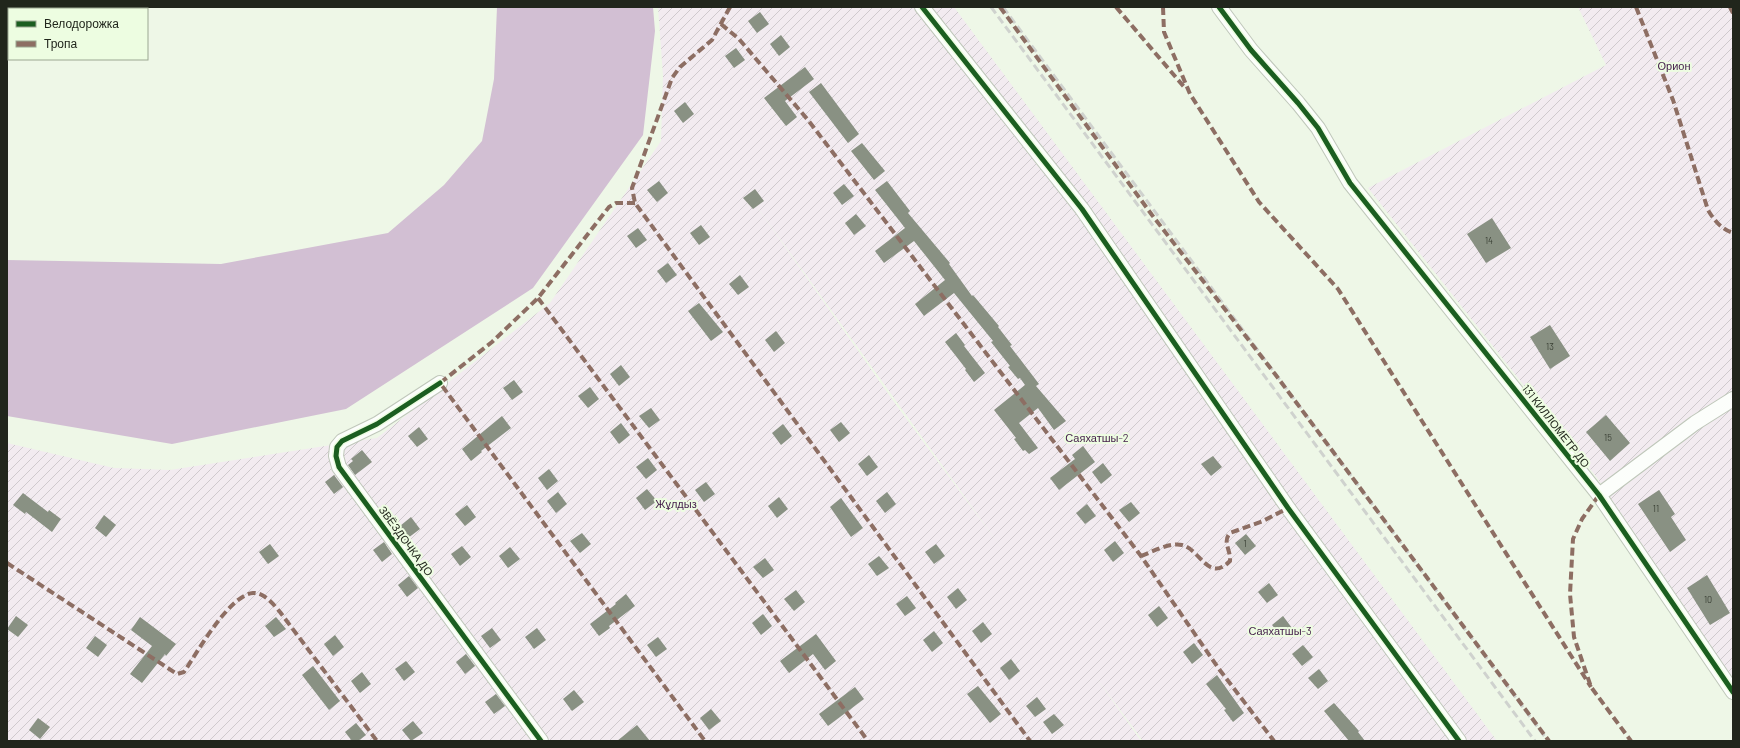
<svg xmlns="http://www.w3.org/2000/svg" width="1740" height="748" font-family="Barlow,sans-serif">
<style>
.garden{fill:url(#garden-furrows);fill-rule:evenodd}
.water{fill:#d2bfd3}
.building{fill:#899183}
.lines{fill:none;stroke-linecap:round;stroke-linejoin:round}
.street-casing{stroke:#bfc7ba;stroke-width:16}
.street{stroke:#fcfefb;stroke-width:14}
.rail{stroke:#cfd2ce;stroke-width:3;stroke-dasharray:8 4;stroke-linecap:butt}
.quiet{stroke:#8d6e63;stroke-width:4;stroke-dasharray:8 4;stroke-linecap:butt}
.cycleway-casing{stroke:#edfde1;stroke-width:8}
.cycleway{stroke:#1b5e20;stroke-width:5}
.labels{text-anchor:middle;stroke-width:4;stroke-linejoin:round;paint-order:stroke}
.number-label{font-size:9px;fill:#3b4136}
.park-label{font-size:11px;fill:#421b49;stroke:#edfde1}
.street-label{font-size:11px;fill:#21261c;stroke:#edfde1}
</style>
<defs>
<pattern id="garden-furrows" width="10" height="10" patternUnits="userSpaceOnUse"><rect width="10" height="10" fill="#f2ebf0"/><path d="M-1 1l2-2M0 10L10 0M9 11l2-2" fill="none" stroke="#cfc9cd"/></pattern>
</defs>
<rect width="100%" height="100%" fill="#eef7e7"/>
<g class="garden">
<path d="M658,7H954L1497,741H1143L1095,676L1141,741H7V443L114,468L170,470L377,438L550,303L661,141L663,76ZM750,197L1000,546L894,402Z"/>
<path d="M1578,7H1733V680L1598,479L1368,188L1606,65Z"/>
</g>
<path class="water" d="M497,7H653L655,31L643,135L533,288L346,409L172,444L7,416V260L221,264L388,233L444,185L482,141L494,79Z"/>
<g class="building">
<path d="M760,12L769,24L757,33L748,21Z"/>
<path d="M781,35L790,47L779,56L770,44Z"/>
<path d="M736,48L745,60L734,68L725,56Z"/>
<path d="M805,67L814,79L785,101L797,117L786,126L764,98Z"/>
<path d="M821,83L859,134L848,143L809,92Z"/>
<path d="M685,102L694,114L683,123L674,111Z"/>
<path d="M862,143L885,171L874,180L851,151Z"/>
<path d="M659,181L668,193L657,202L647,190Z"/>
<path d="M887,181L910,211L908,213L950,263L949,264L972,296L973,295L999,326L998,327L1012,345L1010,346L1039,384L1036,386L1066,421L1054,430L1038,408L1019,423L1038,448L1029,454L1025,450L1023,451L1014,439L1016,438L994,410L1025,385L1020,378L1018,379L1008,367L1010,366L991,342L993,341L954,293L924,316L915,304L945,280L914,241L884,263L875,251L905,228L875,190Z"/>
<path d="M844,184L854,196L842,205L833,193Z"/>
<path d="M755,189L764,201L753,209L743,198Z"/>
<path d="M856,214L866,226L854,235L845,223Z"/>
<path d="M1492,218L1511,248L1486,263L1467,234Z"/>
<path d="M701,225L710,237L699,245L690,233Z"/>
<path d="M638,228L647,240L636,248L627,236Z"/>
<path d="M668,263L677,275L666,283L657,271Z"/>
<path d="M740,275L749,287L738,295L729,284Z"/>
<path d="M699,303L723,332L711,341L688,311Z"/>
<path d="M1550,325L1570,356L1550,369L1530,337Z"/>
<path d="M776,331L785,343L774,352L765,340Z"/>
<path d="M956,333L965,345L964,346L985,373L974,382L965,370L966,369L945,342Z"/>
<path d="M621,365L630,377L619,386L610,374Z"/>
<path d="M514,380L523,392L512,400L503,388Z"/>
<path d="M590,387L599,399L588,408L578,396Z"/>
<path d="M651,408L660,420L649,428L639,416Z"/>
<path d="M1606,415L1630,443L1610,461L1586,432Z"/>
<path d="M502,416L511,428L481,451L482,452L471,461L462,449Z"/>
<path d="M841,422L850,433L839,442L830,430Z"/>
<path d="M621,423L630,435L619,444L610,432Z"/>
<path d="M783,424L792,436L781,445L772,433Z"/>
<path d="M419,427L428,439L417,447L408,436Z"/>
<path d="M1083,446L1095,462L1059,490L1050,478L1075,459L1072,455Z"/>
<path d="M362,450L372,462L355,475L348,465L353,461L351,459Z"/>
<path d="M869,455L878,467L867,476L858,464Z"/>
<path d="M1213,456L1222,467L1211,476L1201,464Z"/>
<path d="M648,458L657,470L646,479L636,467Z"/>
<path d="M1103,463L1112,475L1101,484L1092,472Z"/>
<path d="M549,469L558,481L547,490L538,478Z"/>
<path d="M334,475L343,487L334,494L325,482Z"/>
<path d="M706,482L715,494L704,502L695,490Z"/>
<path d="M647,489L657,501L645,510L636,498Z"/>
<path d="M1659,490L1675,514L1671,517L1686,540L1670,552L1638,504Z"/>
<path d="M558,492L567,504L556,513L547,501Z"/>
<path d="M887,492L896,504L885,513L876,501Z"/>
<path d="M23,493L48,512L49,510L61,519L52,532L26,512L25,514L13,505Z"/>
<path d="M779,497L788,509L777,518L768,506Z"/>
<path d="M841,498L863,528L851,537L830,507Z"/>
<path d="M1131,502L1140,513L1129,522L1119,510Z"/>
<path d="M1087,504L1096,516L1085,524L1076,513Z"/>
<path d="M467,505L476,517L465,526L455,514Z"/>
<path d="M104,515L116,525L106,537L95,528Z"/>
<path d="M411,517L420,529L404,541L397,531L401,528L400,526Z"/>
<path d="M582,533L591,544L580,553L570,541Z"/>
<path d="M1246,534L1256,546L1245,555L1235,543Z"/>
<path d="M1115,541L1124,553L1113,562L1104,550Z"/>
<path d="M384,542L392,554L382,562L373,550Z"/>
<path d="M270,544L279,556L268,564L259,552Z"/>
<path d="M936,544L945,556L934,564L925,552Z"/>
<path d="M462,546L471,557L460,566L451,554Z"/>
<path d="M510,547L520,559L508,568L499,556Z"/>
<path d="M879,556L889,568L877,576L868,564Z"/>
<path d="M765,558L774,570L763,578L753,567Z"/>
<path d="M1707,575L1730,613L1710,625L1687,588Z"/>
<path d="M409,576L418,588L407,597L398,585Z"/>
<path d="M1269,583L1278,595L1267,603L1258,592Z"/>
<path d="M958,588L967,600L956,609L947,597Z"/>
<path d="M796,590L805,602L794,611L784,599Z"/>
<path d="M626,594L635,606L609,626L610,628L599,636L590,624L616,604L615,603Z"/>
<path d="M907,596L916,608L905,616L896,604Z"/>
<path d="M1159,606L1168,618L1157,627L1148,615Z"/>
<path d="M763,614L772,626L761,635L752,623Z"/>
<path d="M16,616L28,625L18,637L7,629Z"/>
<path d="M1283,616L1292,628L1282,637L1272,625Z"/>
<path d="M140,617L176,644L166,656L165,654L142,683L130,674L152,646L131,630Z"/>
<path d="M276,617L286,629L274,637L265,626Z"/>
<path d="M983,622L992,634L981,643L972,631Z"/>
<path d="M492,628L501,640L490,648L481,636Z"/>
<path d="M537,628L546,640L534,649L525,637Z"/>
<path d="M934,631L943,643L932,652L923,640Z"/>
<path d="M816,634L836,661L825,670L813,654L789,673L780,661Z"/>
<path d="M335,635L344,647L333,656L324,644Z"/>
<path d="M95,636L107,645L98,657L86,648Z"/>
<path d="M658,637L667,649L656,657L647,645Z"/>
<path d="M1194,643L1203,655L1192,664L1183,652Z"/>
<path d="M1303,645L1313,657L1302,666L1292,654Z"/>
<path d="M466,654L475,666L465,674L456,662Z"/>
<path d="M1011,659L1020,671L1009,680L1000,668Z"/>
<path d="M406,661L415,672L404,681L395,669Z"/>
<path d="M313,666L340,701L329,710L302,675Z"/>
<path d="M1319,669L1328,681L1318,689L1308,678Z"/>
<path d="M362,672L371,684L360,693L351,681Z"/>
<path d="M1217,675L1244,713L1233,722L1224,710L1226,709L1206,684Z"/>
<path d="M978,686L1001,714L990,723L967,694Z"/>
<path d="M855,687L864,699L828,726L819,714Z"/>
<path d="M574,690L584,702L572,711L563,699Z"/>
<path d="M496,694L505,706L494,714L485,702Z"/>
<path d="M1037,697L1046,709L1035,717L1026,706Z"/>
<path d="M1334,703L1359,731L1358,732L1365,741H1349L1324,711Z"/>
<path d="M711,709L721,721L709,730L700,718Z"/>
<path d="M1054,714L1064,725L1052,734L1043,722Z"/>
<path d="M38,718L50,727L40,739L29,730Z"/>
<path d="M413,721L423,733L411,741L402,730Z"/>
<path d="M356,723L366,735L358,741H352L345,732Z"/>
<path d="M637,725L650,741H617Z"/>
</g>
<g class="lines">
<defs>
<g id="street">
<path d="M922,7L1082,209L1288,508L1459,741"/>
<path d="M1219,7L1251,50L1298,103L1318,128L1350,183L1599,495L1733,692"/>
<path d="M440,383L377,424L342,441L337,447L336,456L339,467L541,741"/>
<path d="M1599,495L1695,423L1733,399"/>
</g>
</defs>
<use href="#street" class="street-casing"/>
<use href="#street" class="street"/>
<g class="rail">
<path d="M991,7L1535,741"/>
<path d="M1003,7L1548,741"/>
</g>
<g class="quiet">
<path d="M730,7L712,40L680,67L672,78L632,188L635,203L1030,741"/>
<path d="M1000,7L1152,215L1275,374L1549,741"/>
<path d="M1116,7L1185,88"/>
<path d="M1163,7L1164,32L1190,94L1259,202L1338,289L1591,687"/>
<path d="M1636,7L1673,100L1708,210C1714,220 1721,229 1733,233"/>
<path d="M1730,7L1733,13"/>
<path d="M721,24L739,39L808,120L1141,556L1219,669L1274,741"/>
<path d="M635,203H616L609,207L538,298L492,342L440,383L705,741"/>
<path d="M538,298L868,741"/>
<path d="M1599,495L1582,519L1573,539L1570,594L1574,637L1591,687L1631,741"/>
<path d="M1141,556C1152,552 1170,542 1182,545C1201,550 1208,583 1230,561C1231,550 1222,542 1230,533L1263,521L1288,508"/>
<path d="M7,563L177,674L184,672C197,653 229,595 253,593C264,592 274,605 280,612L377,741"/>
</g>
<defs>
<g id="cycleway">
<path d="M922,7L1082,209L1288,508L1459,741"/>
<path d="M1219,7L1251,50L1298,103L1318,128L1350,183L1599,495L1733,692"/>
<path d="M440,383L377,424L342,441L337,447L336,456L339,467L541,741"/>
</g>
</defs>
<use href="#cycleway" class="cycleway-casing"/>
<use href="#cycleway" class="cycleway"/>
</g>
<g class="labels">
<g class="number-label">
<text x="1489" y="244">14</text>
<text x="1550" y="350">13</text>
<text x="1608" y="441">15</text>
<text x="1656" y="512">11</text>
<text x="1245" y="547">1</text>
<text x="1708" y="603">10</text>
</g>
<g class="park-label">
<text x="1674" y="70">Орион</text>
<text x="1097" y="442">Саяхатшы-2</text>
<text x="676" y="508">Жұлдыз</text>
<text x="1280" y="635">Саяхатшы-3</text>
</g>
<g class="street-label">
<text transform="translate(1556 426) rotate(52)" y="4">131 КИЛЛОМЕТР ДО</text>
<text transform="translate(406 541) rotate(54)" y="4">ЗВЁЗДОЧКА ДО</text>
</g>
</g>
<rect width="1740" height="748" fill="none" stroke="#21261c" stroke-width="16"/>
<rect x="8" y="8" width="140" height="52" fill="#edfde1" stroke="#9ba792"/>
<rect x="16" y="21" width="20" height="6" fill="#1b5e20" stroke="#9ba792"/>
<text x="44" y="28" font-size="12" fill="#21261c">Велодорожка</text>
<rect x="16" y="41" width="20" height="6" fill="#8d6e63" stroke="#9ba792"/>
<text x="44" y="48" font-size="12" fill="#21261c">Тропа</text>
</svg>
